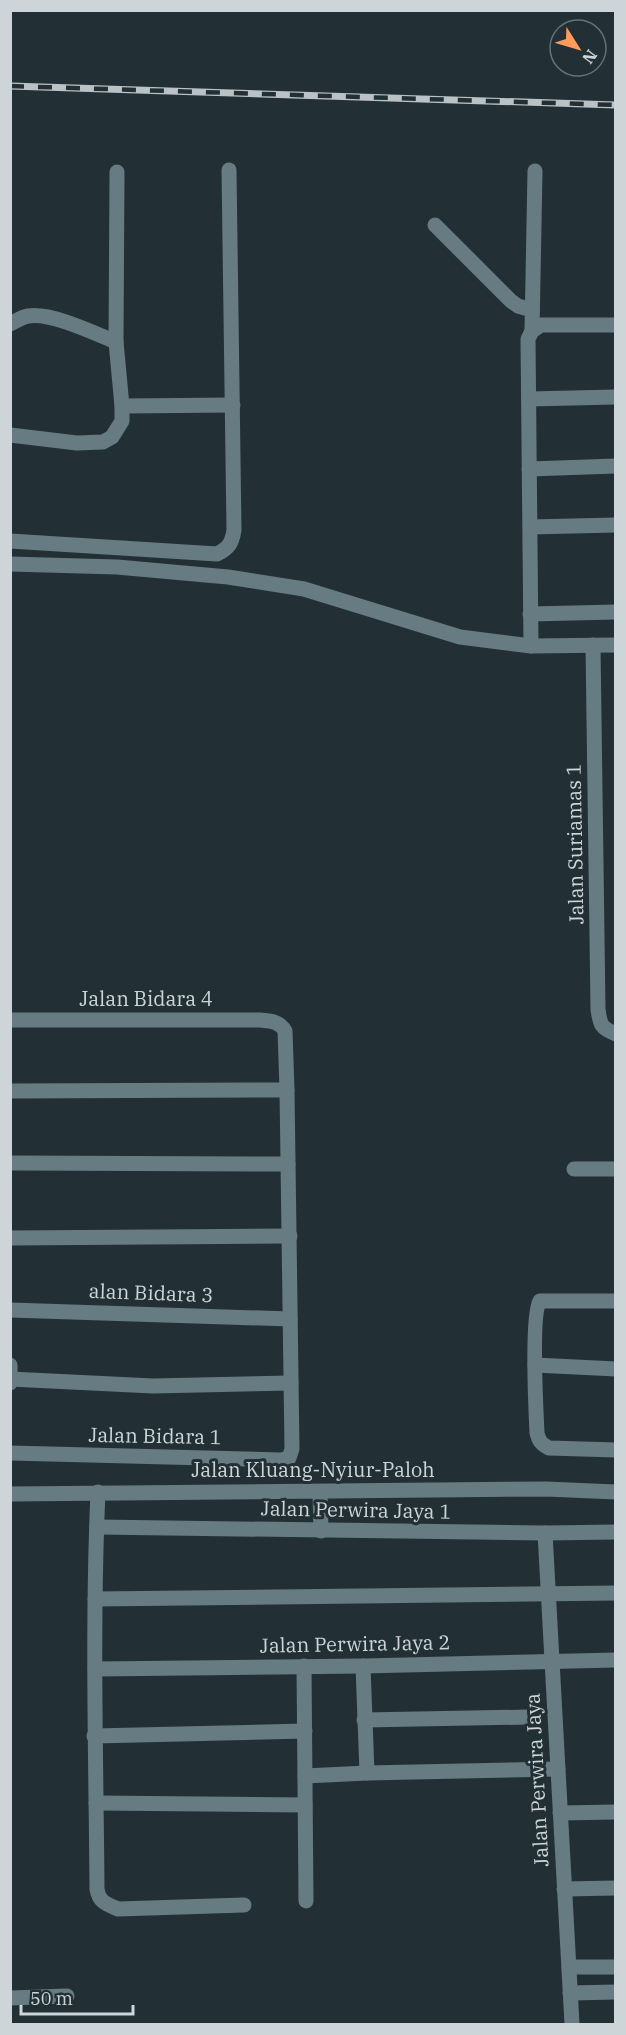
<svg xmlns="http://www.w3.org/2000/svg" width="626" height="2035" font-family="'IBM Plex Serif',serif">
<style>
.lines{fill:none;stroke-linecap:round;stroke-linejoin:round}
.minor{stroke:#677b82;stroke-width:15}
.rail-casing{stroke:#bac2c6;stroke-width:7}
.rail{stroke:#223035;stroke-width:4.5;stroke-dasharray:14;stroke-linecap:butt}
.labels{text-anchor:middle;stroke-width:6;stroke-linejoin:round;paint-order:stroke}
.street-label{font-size:20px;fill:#cdd5d9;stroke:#223035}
</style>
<rect width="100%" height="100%" fill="#223035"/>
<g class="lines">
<g class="minor">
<path d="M435,225L511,301L518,306L532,310"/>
<path d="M10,324C16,321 22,317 28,316C51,312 94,333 116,342"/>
<path d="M532,331L535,171"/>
<path d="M529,399L616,397"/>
<path d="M122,406L233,405"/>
<path d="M10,435L77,443L103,442L112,437L122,421V406L116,342L117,172"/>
<path d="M529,469L616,466"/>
<path d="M530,527L616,525"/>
<path d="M10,541L217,554C229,548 232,543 234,530L229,170"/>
<path d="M10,564L117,567L228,577L304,589L460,637L531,646L616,645"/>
<path d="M530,614L616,612"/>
<path d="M593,645L598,1009C600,1025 601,1028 616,1034"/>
<path d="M531,646L528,339L532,331L541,325H616"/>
<path d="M10,1020H260C271,1021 279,1021 285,1031L287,1090L292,1449L289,1458L281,1460L10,1453"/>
<path d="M10,1091L287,1090"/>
<path d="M10,1163L288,1164"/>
<path d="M574,1169H616"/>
<path d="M10,1238L290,1236"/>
<path d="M616,1301H540C531,1313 536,1412 537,1433C539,1441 541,1444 549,1448L616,1450"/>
<path d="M10,1310L290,1319"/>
<path d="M10,1365V1383"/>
<path d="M535,1365L616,1369"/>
<path d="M10,1379L153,1386L291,1383"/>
<path d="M98,1492C92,1624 96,1757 97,1889C99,1902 106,1904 118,1909L244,1905"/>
<path d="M320,1492L321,1531"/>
<path d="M10,1494L546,1489L616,1492"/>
<path d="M97,1527L545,1533L616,1532"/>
<path d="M545,1533L572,2024"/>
<path d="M95,1599L616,1593"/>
<path d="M304,1666L306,1901"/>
<path d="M363,1666L367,1773L558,1769"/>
<path d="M95,1669L363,1666L616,1660"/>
<path d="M364,1720L529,1717"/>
<path d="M94,1736L305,1731"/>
<path d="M305,1776L367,1773"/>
<path d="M96,1803L305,1805"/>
<path d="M560,1813L616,1812"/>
<path d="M564,1889L616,1888"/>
<path d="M569,1967H616"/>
<path d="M570,1993L616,1992"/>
<path d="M10,1998L67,1996"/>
</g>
<defs>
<path id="rail" d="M10,86L616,105"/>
</defs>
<use href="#rail" class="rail-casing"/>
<use href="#rail" class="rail"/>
</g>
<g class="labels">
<g class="street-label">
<text transform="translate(575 844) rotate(-91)" y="7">Jalan Suriamas 1</text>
<text x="146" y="1006">Jalan Bidara 4</text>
<text transform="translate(151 1293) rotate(2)" y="7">alan Bidara 3</text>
<text transform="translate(155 1436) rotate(1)" y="7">Jalan Bidara 1</text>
<text x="313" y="1477">Jalan Kluang-Nyiur-Paloh</text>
<text transform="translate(356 1510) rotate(1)" y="7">Jalan Perwira Jaya 1</text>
<text transform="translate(355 1644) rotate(-1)" y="7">Jalan Perwira Jaya 2</text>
<text transform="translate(537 1780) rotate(-93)" y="7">Jalan Perwira Jaya</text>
</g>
</g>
<rect width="626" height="2035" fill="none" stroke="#cdd5d9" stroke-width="24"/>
<g transform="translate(578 48) rotate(127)"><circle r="28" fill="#223035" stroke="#667277" stroke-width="1.5"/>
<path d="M0-4.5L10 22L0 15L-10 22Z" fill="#ff9b5b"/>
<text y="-9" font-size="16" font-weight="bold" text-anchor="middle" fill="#cdd5d9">N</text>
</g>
<path d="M21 2005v9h112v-9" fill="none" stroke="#cdd5d9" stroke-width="3"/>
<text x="30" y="2005" font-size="18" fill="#cdd5d9" stroke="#223035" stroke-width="4.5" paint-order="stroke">50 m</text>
</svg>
